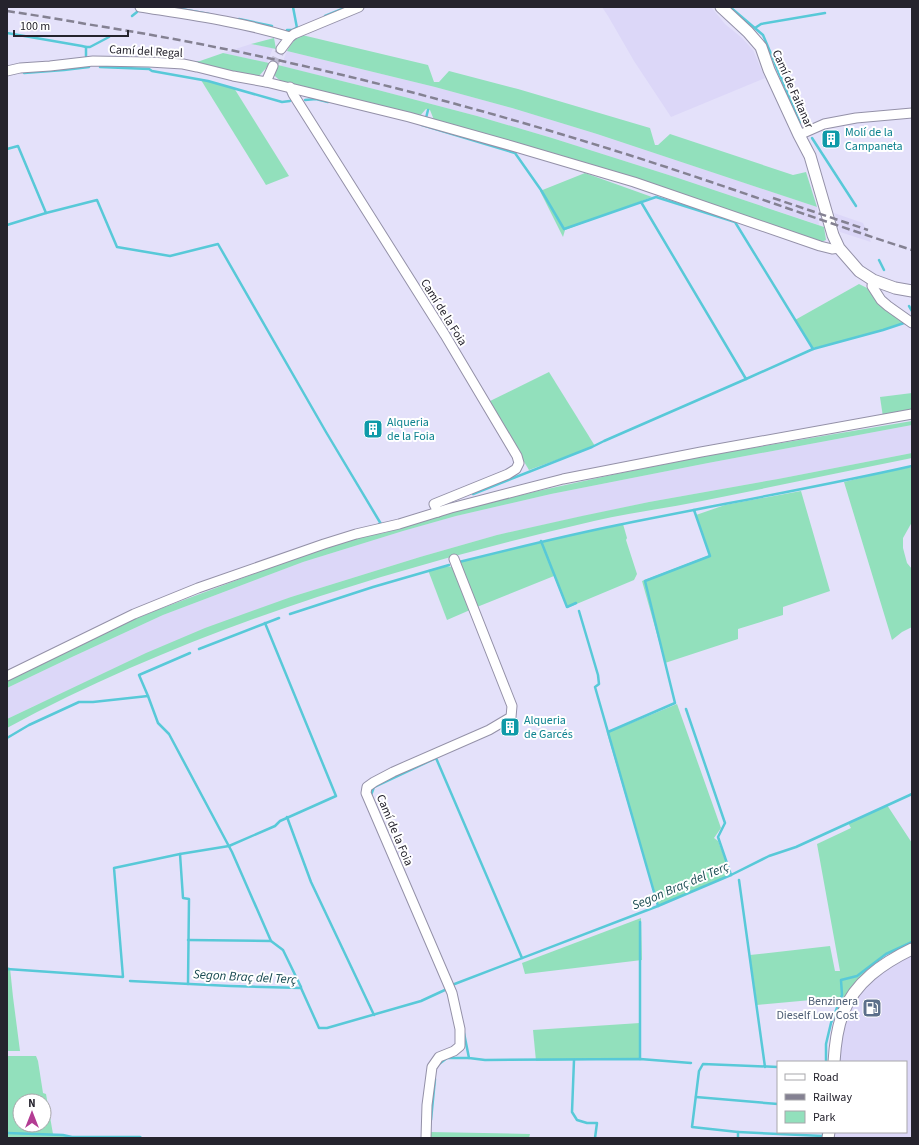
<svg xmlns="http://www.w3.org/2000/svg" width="919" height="1145" font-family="'Source Sans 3',sans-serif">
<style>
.built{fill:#dcd7f8}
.green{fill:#92e0bc;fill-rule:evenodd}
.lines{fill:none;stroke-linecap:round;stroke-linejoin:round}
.stream{stroke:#58c9d8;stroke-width:2.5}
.minor-tunnel{stroke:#bebbd1;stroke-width:9;stroke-dasharray:9 4.5;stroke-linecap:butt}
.minor-casing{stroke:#9491a8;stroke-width:11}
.tertiary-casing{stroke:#9491a8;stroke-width:13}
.minor{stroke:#fff;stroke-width:9}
.tertiary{stroke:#fff;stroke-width:11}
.rail{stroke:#848192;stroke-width:2.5;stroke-dasharray:8 4;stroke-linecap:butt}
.labels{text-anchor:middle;stroke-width:4;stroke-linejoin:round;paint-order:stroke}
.street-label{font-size:12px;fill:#25232d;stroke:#fff}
.culture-label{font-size:12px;fill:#0d838f;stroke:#fff;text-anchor:start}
.service-label{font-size:12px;fill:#4e5e75;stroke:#fff;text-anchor:end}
.water-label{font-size:13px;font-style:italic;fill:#184a51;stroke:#fff}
</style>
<rect width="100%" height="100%" fill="#e4e1fa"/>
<g class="built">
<path d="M602,7H711L725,24L742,38L753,50L765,78L671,117L634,61L608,16Z"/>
<path d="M251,44L273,48L267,63L223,53Z"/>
<path d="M287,51L435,87L512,108L597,134L817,207L819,225L675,177L552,138L477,116L378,90L281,66Z"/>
<path d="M834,213L863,223L871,242L840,232Z"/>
<path d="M912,425V453L778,479L649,502L497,535L420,557L291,597L34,706L7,719V688L72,657L163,615L303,562L403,531L456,516L551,494L708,463Z"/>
<path d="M912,954V1138H832V1132H906V1062H838L843,1022L855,1000L868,983L884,969Z"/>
</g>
<g class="green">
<path d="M302,35L428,65L434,82H439L449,71L518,89L650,128L655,145H658L670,134L793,175L806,172L817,207L597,134L512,108L435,87L287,51C291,44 294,39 302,35Z"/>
<path d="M274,38L276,49L251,44Z"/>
<path d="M223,53L269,63L267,67L259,76L236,73L189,62L200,61Z"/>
<path d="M278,65L378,90L477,116L552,138L675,177L824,227L826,240L821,242L434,120L430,110L426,109L419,117L283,82C275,77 270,74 278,65Z"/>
<path d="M201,80L234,88L289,176L266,185Z"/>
<path d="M585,173L652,197L565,230L563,237L540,191Z"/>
<path d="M859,284L867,288L878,303L905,323L855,338L813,348L795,320Z"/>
<path d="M549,372L595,446L529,470L488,402Z"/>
<path d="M912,393V412L883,417L880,397Z"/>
<path d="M912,421V425L708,463L551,494L456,516L403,531L303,562L163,615L72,657L7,688V681L116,627L157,610L309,553L366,535L384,533L444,514L538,491L616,474L716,454Z"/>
<path d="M912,453V458C842,472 772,487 702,501C666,508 630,513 594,521C392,568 190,629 7,728V719L146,653L205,628L291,597L420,557L497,535L582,516L649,502L778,479Z"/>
<path d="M912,467V522L903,538V548L907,563L912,569V627L902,632L892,640L844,482L885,472Z"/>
<path d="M801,491L830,591L783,607V615L738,629V639L665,663L642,581L710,555L696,515L725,505Z"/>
<path d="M623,524L627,538L626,540L637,574L634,580L567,608L554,576L477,607L459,562L541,542Z"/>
<path d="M445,566L453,567L470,610L447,620L428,570Z"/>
<path d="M677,704L721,828L714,838L718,841L731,875L658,906L607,733Z"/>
<path d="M887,805L912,843V941L892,951L871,965L844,997L757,1005L750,955L830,946L835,971H840L817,844L851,828L848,823Z"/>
<path d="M641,918L642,960L525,974L522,963Z"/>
<path d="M7,967L10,968L13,997L20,1051H7Z"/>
<path d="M640,1023L639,1059L536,1061L533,1030Z"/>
<path d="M7,1056H36L38,1061L43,1093L46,1094L53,1134L65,1136L142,1137L143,1138H7ZM20,1101H44V1125H20Z"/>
<path d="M429,1132L530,1134L529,1138H429Z"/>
</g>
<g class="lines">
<g class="stream">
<path d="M171,7H172"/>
<path d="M293,7L297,28"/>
<path d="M730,7L763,35L800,123"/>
<path d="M181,9L209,14"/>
<path d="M132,16L137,12"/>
<path d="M325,16L347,7"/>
<path d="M239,19L272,26"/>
<path d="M755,28L761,24L825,13"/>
<path d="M287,30H292L296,28"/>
<path d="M7,33L82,46L86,47"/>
<path d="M86,56V47H90L109,37"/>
<path d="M100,67L149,69L152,71L208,81L282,102L290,101"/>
<path d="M24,73L64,70L89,67"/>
<path d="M305,100L316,99L328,102"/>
<path d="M426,118L428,110"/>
<path d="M422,125L515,153L541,190L564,229L656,197L735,222L813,349L883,330L904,323"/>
<path d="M812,138L856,206"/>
<path d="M7,149L18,146L46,213"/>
<path d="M641,202L746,379L813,349"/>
<path d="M7,225L46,213L97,200L117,247L170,256L218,244L326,432L381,524H379"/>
<path d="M879,260L884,270"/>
<path d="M909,306L912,311"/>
<path d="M473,494L592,447L604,441L746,379"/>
<path d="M541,541L567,607L576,603"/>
<path d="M459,562C511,549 564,536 618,525C716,505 814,488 912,466"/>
<path d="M579,611L598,675L599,684L595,687L658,906"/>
<path d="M290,614L373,587L449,565"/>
<path d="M199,649L279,618"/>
<path d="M148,696L158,723L169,734L232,852L271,941L283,950L301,987"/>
<path d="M686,709L725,823L718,837L731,875"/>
<path d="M608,732L675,703L645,581L710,556L694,510"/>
<path d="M7,738L29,725L79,702H93L148,696L139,675L190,653"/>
<path d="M371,795L374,787L436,758L522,958"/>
<path d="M287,817L311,882L374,1015"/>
<path d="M180,854L183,898L189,899L188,984"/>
<path d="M739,880L765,1067"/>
<path d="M188,940L271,941"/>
<path d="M7,969L123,977L114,868L180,854L229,846L275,826L280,821L336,796L265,623"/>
<path d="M130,981L230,986L301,988L319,1028H327L421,1001L447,989"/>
<path d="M452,985L658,906L731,875L769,856L796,847L912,794"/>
<path d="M464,1033L469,1058L485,1060L640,1059L691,1063"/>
<path d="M640,1059V922"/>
<path d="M574,1060L572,1112L577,1120L587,1123H597L595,1138"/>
<path d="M826,1062V1044L831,1023L842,995L841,980L857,976L886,954L912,942"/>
<path d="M439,1064L447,1058H469"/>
<path d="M696,1097L778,1104"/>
<path d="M431,1120L435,1079"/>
<path d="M738,1132L823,1136"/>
<path d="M7,1133L63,1135L72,1137H140L141,1138"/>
<path d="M738,1138V1132L692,1127L699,1071L703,1064L778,1067"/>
<path d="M823,1138V1132"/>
</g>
<path class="minor-tunnel" d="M273,66L281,49"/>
<defs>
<g id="minor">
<path d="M140,7C190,15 242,22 290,37"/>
<path d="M281,49L290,37L294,34L359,7"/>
<path d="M7,71L20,68L50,66L93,61L149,62L183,64L197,67L233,76L266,82L273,66"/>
<path d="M266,82L409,117L512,146L634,182L820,246L832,249L839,248"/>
<path d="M290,87L293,94L445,335L517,456L519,463L516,469L508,474L434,504L438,512"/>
<path d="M799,135L824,124L856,118L912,113"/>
<path d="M873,280L872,286L881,300L888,306L912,323"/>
<path d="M7,676L134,614L198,588L324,544L356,534L399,524L451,508L563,479L701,452L912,414"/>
<path d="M426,1138L427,1105L432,1067L439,1057L454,1051L460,1046V1029L452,993L366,793L367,787L374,782L393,772L489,730L511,717L512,706L454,559"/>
</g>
<g id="tertiary">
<path d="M721,7L748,32L761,47L769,70L799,135L810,156L833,235L839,248L859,271L873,280L895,288L912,291"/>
<path d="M834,1062C835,1046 837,1028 843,1013C855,982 883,963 912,949"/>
<path d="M828,1138L829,1132"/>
</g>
</defs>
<use href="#minor" class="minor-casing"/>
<use href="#tertiary" class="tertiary-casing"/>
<use href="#minor" class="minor"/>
<use href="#tertiary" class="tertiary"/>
<g class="rail">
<path d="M7,11C33,15 60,19 86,24C265,52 440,96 613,150C713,181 812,218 912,250"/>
<path d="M773,198L868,230"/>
</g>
</g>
<defs>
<symbol id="building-square" viewBox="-11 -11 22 22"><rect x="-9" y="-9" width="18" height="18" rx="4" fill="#0f9aa8" stroke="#fff"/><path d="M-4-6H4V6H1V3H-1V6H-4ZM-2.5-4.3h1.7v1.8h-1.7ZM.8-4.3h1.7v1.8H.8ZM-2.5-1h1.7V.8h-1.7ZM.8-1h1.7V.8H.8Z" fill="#fff"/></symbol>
<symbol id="fuel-square" viewBox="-11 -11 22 22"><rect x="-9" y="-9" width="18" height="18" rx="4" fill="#5c6f8a" stroke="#fff"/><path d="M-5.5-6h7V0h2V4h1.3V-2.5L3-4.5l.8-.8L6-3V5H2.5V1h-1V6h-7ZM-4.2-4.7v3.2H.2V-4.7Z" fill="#fff"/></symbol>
</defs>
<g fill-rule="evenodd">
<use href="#building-square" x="820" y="128" width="22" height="22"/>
<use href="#building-square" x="362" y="418" width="22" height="22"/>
<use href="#building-square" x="499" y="716" width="22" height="22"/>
<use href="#fuel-square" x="861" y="997" width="22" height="22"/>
</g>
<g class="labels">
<g class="street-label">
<text transform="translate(146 51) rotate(3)" y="4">Camí del Regal</text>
<text transform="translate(793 89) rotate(66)" y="4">Camí de Faitanar</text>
<text transform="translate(444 312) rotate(58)" y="4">Camí de la Foia</text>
<text transform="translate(395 830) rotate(67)" y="4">Camí de la Foia</text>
</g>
<g class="culture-label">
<text x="845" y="136">Molí de la<tspan x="845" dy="14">Campaneta</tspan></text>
<text x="387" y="426">Alqueria<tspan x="387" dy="14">de la Foia</tspan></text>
<text x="524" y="724">Alqueria<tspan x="524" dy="14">de Garcés</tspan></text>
</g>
<g class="service-label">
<text x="858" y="1005">Benzinera<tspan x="858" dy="14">Dieself Low Cost</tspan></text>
</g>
<g class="water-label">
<text transform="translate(680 885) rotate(-23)" y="5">Segon Braç del Terç</text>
<text transform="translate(245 976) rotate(3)" y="5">Segon Braç del Terç</text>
</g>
</g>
<rect width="919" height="1145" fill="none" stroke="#25232d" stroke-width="16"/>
<rect x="777" y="1061" width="130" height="72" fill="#ffffff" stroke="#a8a7ab"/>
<rect x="785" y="1074" width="20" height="6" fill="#ffffff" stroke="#a8a7ab"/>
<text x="813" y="1081" font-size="12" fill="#25232d">Road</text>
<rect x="785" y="1094" width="20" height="6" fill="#848192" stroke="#a8a7ab"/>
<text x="813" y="1101" font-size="12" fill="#25232d">Railway</text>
<rect x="785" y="1111" width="20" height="12" fill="#92e0bc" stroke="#a8a7ab"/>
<text x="813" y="1121" font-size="12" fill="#25232d">Park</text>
<g transform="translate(32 1113)"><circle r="19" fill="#ffffff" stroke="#a8a7ab"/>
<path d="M0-3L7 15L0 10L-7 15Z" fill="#b33c93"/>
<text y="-6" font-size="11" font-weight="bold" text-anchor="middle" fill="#25232d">N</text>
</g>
<path d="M14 30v6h114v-6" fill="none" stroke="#25232d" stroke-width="2"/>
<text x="20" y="30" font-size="12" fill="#25232d" stroke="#ffffff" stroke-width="3" paint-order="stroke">100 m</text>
</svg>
